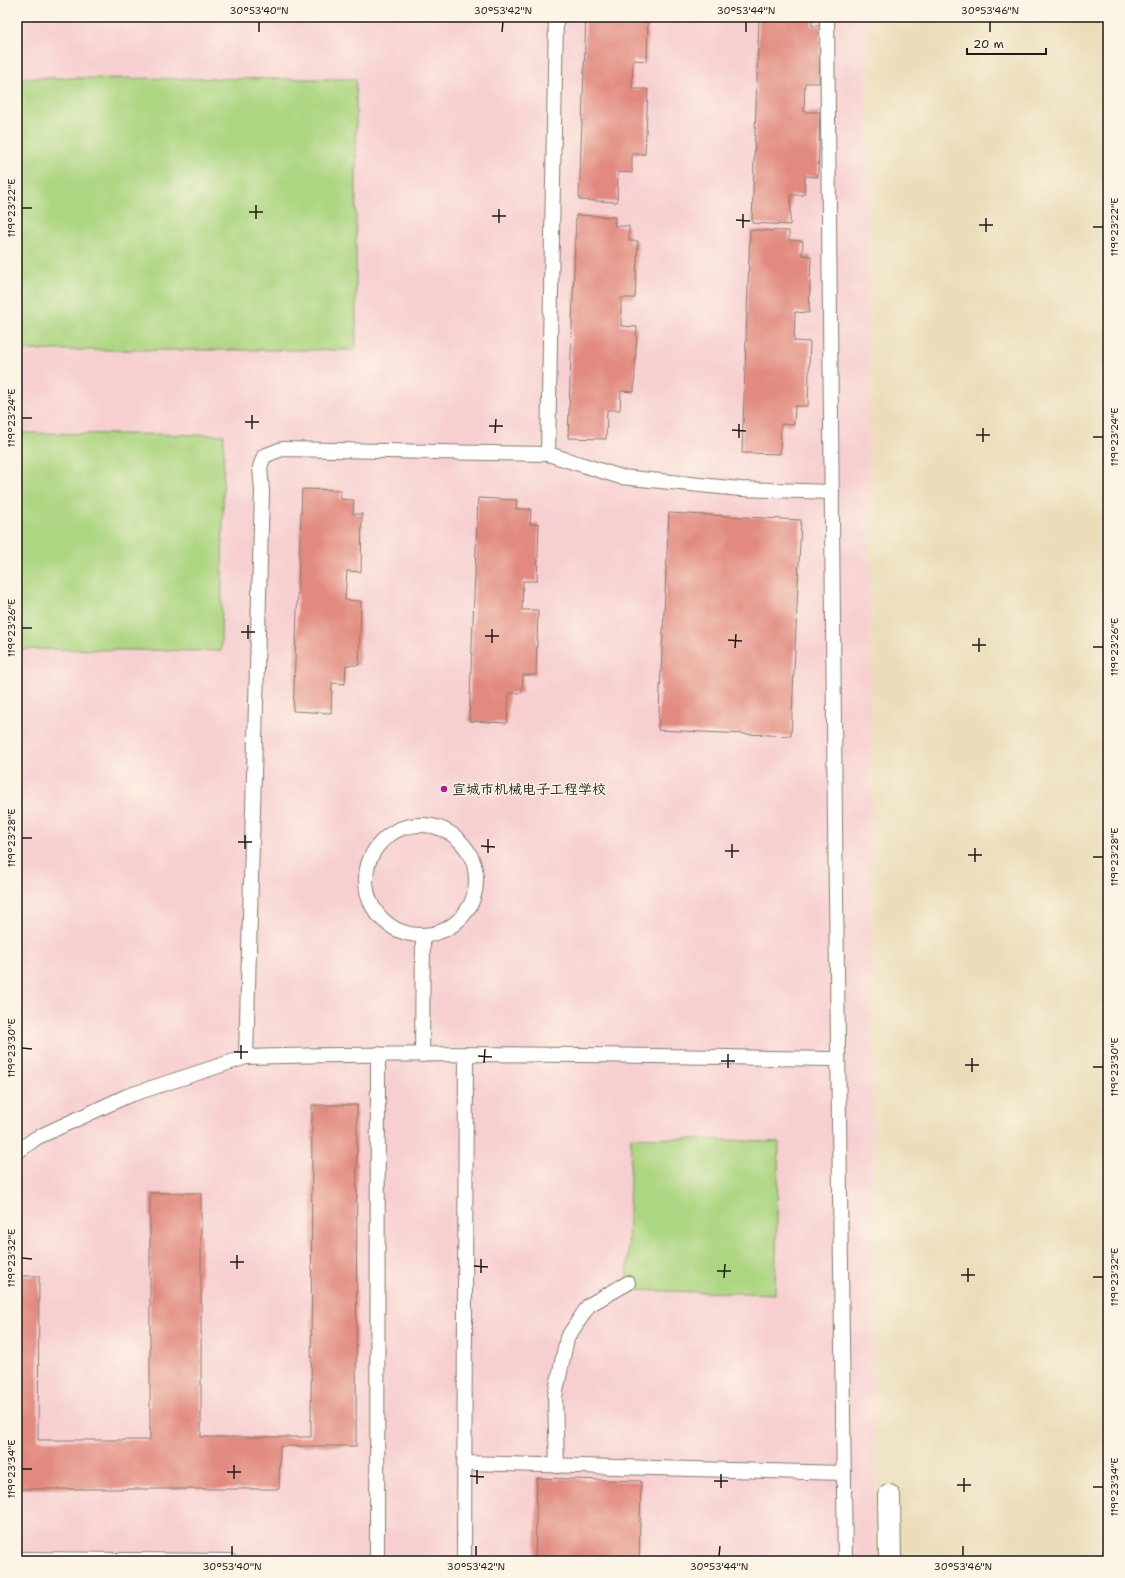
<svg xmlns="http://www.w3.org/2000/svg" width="1125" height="1578" font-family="'Shantell Sans','LXGW WenKai TC',sans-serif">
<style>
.built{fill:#f7cfd1}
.green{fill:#add682;stroke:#64794f}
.building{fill:#e28a80}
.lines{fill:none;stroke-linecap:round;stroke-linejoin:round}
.service-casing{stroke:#847c6b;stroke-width:16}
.minor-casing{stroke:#847c6b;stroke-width:24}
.service{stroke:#fff;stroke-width:14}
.minor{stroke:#fff;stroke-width:22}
.ticks{fill:none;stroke:#1c1c1c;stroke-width:1.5}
.poi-dot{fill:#b5179e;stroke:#fcf5e5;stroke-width:1.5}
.labels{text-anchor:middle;stroke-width:3;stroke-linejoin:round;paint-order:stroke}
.poi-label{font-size:14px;fill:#1c1c1c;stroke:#fcf5e5;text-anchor:start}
.neatline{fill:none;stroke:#1c1c1c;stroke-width:1.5}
.ticks-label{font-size:10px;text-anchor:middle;fill:#1c1c1c}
</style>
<rect width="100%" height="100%" fill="#fcf5e5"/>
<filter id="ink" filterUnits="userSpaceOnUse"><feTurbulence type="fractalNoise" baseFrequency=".025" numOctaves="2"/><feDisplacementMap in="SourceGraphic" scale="8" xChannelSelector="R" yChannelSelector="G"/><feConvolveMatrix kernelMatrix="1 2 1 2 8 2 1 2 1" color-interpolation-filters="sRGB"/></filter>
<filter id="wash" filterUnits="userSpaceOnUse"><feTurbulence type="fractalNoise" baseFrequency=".012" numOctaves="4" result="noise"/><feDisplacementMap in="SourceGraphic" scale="16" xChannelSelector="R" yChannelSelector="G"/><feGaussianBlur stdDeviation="0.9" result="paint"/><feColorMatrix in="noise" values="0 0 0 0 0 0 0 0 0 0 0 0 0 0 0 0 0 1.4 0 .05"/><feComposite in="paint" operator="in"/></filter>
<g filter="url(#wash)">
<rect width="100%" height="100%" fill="#ebddba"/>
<path class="built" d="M17,17H867L875,1561H17Z"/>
<g class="green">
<path d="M17,78L356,79V350H17Z"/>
<path d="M17,433L224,435L221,651L17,649Z"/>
<path d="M631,1137L779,1142L775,1294L627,1290Z"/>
</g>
<g id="blocks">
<g class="building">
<path d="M586,17H648L647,61L633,60L632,89H648L645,154H632V173L618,172L617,202L579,200Z"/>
<path d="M759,17H812V26H821L819,83H805L804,112H820L818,177L805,176L804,195H791L790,225L752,223Z"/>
<path d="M576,215L615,217V226H629V241H638L635,298H621V326L637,327L634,392L621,391L620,410H607L606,439L568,438Z"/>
<path d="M750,230L789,231V240L803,241L802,255L811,256L809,313L795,312L794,341L810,342L808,406H795L794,425L781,424L780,454L742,453Z"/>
<path d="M302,489L341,490L340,499L354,500L353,514H362L361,572L347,571L345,600L361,601L359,665H346L345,684L332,683L331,713L293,711Z"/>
<path d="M478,498L517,500L516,509H531L530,524H539L537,581H523L522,610H538L536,675H523L522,693H509L507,723L469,721Z"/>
<path d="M669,513L801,520L791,736L658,730Z"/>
<path d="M312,1105H357L356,1446H280L279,1489H17V1276H39L38,1440H150V1193H201V1437H311Z"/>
<path d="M537,1478L641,1481L639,1561H535Z"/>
</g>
</g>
</g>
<g filter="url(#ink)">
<use href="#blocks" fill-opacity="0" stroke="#847c6b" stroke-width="1"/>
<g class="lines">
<defs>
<g id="service">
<path d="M556,17L548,454L621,477L740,489L832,492"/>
<path d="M827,17L835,823L845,1561"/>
<circle cx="421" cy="880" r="55"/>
<path d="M422,1055L423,935"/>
<path d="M246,1057C443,1051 641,1056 838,1059"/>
<path d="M17,1152L36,1138L127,1096L246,1057L262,491L260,467L264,456L282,449L548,454"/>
<path d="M464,1463L844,1473"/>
<path d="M557,1466L555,1396L567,1338L589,1305L628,1283"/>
<path d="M17,1559L230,1561"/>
<path d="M377,1561L378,1054"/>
<path d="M464,1561L466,1055"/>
</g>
<path id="minor" d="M889,1496L890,1561"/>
</defs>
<use href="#service" class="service-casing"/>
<use href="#minor" class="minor-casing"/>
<use href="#service" class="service"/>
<use href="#minor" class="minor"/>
</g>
</g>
<path class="ticks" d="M259,32V22M502,32L503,22M746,32V22M990,32V22M22,208H32M249,212H263M492,216H506M256,219V205M736,220L750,221M499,223V209M979,225H993M1093,227H1103M743,228V214M986,232V218M22,418H32M245,422H259M489,426H503M252,429V415M732,430L746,431M495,433L496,419M976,435H990M1093,437H1103M739,438V424M983,442V428M22,628H32M241,632H255M485,636H499M248,639V625M728,640L742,641M492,643V629M972,645H986M1093,647H1103M735,648L736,634M979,652V638M22,838H32M238,842H252M481,846L495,847M245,849V835M725,851H739M488,853V839M968,855H982M1093,857H1103M732,858V844M975,862V848M22,1048L32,1049M234,1052H248M478,1056L492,1057M241,1059V1045M721,1061H735M484,1063L485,1049M965,1065H979M1093,1067H1103M728,1068V1054M972,1072V1058M22,1258L32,1259M230,1262H244M474,1266L488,1267M237,1269V1255M717,1271H731M481,1273V1259M961,1275H975M1093,1277H1103M724,1278L725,1264M968,1282V1268M22,1469H32M227,1472H241M470,1476L484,1477M234,1479V1465M714,1481H728M477,1484V1470M957,1485H971M1093,1487H1103M721,1488V1474M964,1492V1478M232,1556V1546M476,1556V1546M719,1556L720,1546M963,1556V1546"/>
<circle class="poi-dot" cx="444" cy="789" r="4"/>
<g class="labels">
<g class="poi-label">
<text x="452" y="794">宣城市机械电子工程学校</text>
</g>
</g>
<rect width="1125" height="1578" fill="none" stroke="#fcf5e5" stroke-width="44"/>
<path d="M967 48v6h79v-6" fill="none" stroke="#1c1c1c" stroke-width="2"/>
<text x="973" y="48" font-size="12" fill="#1c1c1c" stroke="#fcf5e5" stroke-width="3" paint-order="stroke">20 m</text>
<rect x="22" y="22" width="1081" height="1534" class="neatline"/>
<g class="ticks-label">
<text x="259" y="14">30°53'40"N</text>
<text x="503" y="14">30°53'42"N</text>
<text x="746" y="14">30°53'44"N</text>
<text x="990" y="14">30°53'46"N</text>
<text transform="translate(11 208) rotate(-90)" y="4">119°23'22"E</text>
<text transform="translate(1114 227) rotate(-90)" y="4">119°23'22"E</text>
<text transform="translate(11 418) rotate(-90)" y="4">119°23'24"E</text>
<text transform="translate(1114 437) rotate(-90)" y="4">119°23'24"E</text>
<text transform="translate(11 628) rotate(-90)" y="4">119°23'26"E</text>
<text transform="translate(1114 647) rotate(-90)" y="4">119°23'26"E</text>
<text transform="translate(11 838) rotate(-90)" y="4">119°23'28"E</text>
<text transform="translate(1114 857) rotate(-90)" y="4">119°23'28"E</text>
<text transform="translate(11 1048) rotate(-90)" y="4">119°23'30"E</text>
<text transform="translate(1114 1067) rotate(-90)" y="4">119°23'30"E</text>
<text transform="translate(11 1258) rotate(-90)" y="4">119°23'32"E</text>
<text transform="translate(1114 1277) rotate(-90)" y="4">119°23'32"E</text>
<text transform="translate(11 1469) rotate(-90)" y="4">119°23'34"E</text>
<text transform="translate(1114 1487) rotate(-90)" y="4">119°23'34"E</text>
<text x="232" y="1570">30°53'40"N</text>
<text x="476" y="1570">30°53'42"N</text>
<text x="719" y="1570">30°53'44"N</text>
<text x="963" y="1570">30°53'46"N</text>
</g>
</svg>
